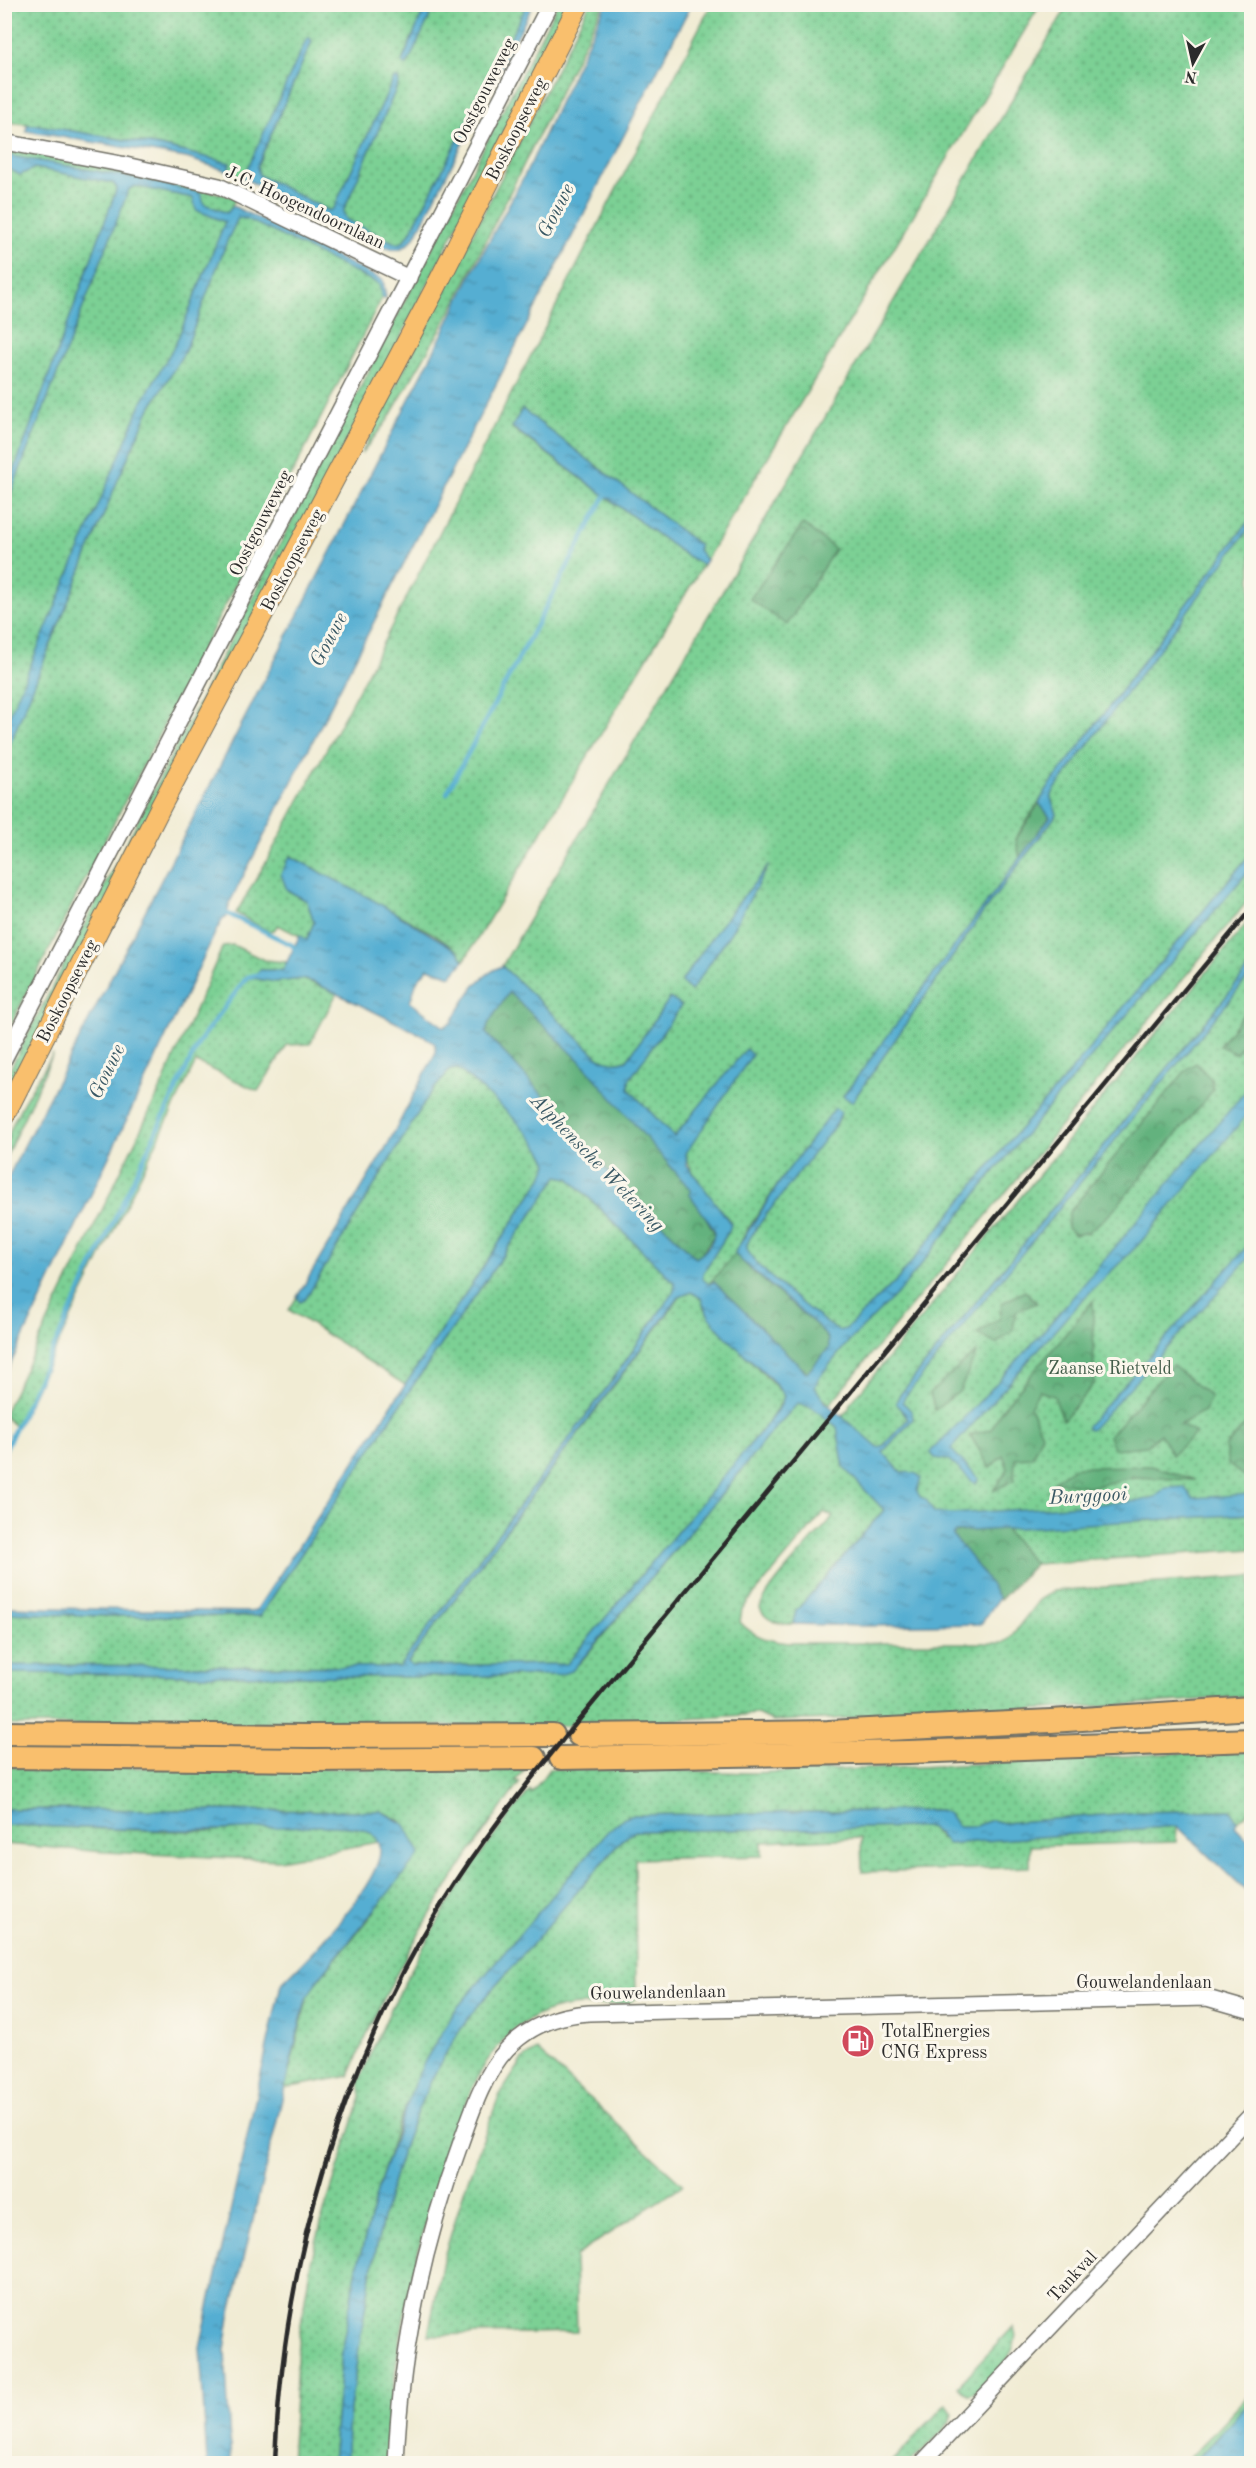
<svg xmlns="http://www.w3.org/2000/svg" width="1256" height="2468" font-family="'Old Standard TT',serif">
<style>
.grass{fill:url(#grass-dots);stroke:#537e60;stroke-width:1.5}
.forest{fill:url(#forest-crowns);stroke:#486e54;stroke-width:1.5}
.water{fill:url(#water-ripples);stroke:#406c7e;stroke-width:1.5;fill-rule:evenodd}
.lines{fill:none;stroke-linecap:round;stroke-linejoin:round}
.stream{stroke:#55aed2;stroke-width:4.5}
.minor-casing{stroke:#706f66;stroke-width:18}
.major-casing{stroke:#706f66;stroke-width:22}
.highway-casing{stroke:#706f66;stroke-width:26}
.minor{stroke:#fff;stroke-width:15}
.major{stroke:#f9bf6d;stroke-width:20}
.highway{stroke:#f9bf6d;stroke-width:22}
.rail{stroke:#2b2b2b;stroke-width:4.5}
.labels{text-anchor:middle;stroke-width:6;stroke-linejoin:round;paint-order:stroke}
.street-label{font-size:18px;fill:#2b2b2b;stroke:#fbf7ec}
.park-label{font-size:18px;fill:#435d4a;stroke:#fbf7ec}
.poi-label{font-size:18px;fill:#2b2b2b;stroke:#fbf7ec;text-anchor:start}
.water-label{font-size:20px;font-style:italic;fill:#3a5965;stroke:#fbf7ec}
</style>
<defs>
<pattern id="grass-dots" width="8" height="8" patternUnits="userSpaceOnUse" patternTransform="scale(1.5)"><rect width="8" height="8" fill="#7bd094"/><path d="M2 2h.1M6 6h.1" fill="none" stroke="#65a979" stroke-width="1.8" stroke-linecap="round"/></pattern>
<pattern id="forest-crowns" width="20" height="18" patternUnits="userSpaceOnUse" patternTransform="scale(1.5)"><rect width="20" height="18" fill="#64b27e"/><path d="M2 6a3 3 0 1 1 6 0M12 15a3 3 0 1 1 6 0" fill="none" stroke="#539167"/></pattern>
<pattern id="water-ripples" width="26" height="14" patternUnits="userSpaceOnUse" patternTransform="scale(1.5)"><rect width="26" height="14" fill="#55aed2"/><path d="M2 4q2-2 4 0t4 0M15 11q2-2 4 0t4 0" fill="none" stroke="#478eab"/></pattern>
</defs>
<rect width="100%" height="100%" fill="#fbf7ec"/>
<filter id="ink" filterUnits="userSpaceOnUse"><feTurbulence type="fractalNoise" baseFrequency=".0167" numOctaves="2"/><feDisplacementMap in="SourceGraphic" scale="12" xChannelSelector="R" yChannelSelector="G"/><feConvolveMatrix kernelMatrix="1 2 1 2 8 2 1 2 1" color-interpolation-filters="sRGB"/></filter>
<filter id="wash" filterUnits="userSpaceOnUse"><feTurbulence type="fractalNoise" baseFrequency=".008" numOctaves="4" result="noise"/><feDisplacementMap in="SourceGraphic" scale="24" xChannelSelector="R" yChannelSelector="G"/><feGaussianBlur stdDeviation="1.35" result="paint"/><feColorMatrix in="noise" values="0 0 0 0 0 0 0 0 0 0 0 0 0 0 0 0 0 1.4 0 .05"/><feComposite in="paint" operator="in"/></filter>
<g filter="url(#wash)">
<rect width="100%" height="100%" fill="#f1ecd4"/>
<g class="grass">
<path d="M4,5H426L402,61L407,65L435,5H527L410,233L403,242L397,244L347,220L343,212L399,82L398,78H394L334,208L330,211L259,175L257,167L312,41L243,178L228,171L230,163L161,146L38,125L5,122Z"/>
<path d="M557,5H568L410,319L5,1103V1079Z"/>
<path d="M589,5H603L450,313L387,421L361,454Z"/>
<path d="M711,5H1040L706,560L698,550V544L522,409L512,428L684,554L703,565L464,961L458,951L432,933L291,856L287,890L307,901L314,922L307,940L278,925L274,930L268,931L236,913L266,862L369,670Z"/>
<path d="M1068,5H1251V518L1047,789L1016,838L1020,858L852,1102L984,911L1057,814L1051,800L1053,792L1251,524V853L1060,1084L1011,1139L898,1279L846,1329L838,1331C821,1319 750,1266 747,1248C746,1241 754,1233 757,1227L841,1116L785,1174L746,1232L735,1254L709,1284L702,1279L703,1273L729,1231L730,1220C716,1208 688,1171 686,1153L746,1050L675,1138L629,1089V1080L681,1006L670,998L627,1060C616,1064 610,1063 599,1058L502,966Z"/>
<path d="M4,148L129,170L236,198L228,213L204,204L201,193L141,179L5,155Z"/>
<path d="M5,167L20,175L35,168L113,183L117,188L5,496Z"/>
<path d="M135,186L193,198L196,210L225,222L176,343L142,402L5,728V508L122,207L129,189Z"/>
<path d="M238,218H247L379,284L382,298L5,1036V756L117,482L149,410L185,351L227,241Z"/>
<path d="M1251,868V897L830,1404L820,1396L815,1387L818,1379L848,1342L905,1285L993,1173Z"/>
<path d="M1251,918V966L899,1396L896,1403L908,1419L882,1447L878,1448L842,1417L850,1407L849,1405Z"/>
<path d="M233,945L264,960L287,962L283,970H260L276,982L302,979L337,993L310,1044L287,1045L258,1091L196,1062L17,1428L5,1417L4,1413L160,1090L223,946Z"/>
<path d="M1251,974V1503L930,1519L877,1456L910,1418L900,1398Z"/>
<path d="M53,1054L5,1159C4,1125 36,1083 53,1054Z"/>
<path d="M458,1069C483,1089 538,1135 548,1163L542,1178L405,1385L289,1310L297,1297L300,1302L305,1300L429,1095L450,1070Z"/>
<path d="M558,1176L569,1178L675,1283L674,1291L611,1382L402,1664L399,1667L5,1665V1613L111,1616H260L412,1387Z"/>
<path d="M691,1292L701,1298L704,1309L721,1330L785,1396L768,1423L567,1664L412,1666L408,1662L680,1297Z"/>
<path d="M798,1403L813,1408L837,1427L844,1468L884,1510L796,1611L793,1624C780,1625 765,1621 760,1608C766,1587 816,1537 833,1517L824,1512L742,1609L740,1622C753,1637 770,1641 789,1643H1003L1009,1639L1039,1600L1053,1591L1251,1576V1696C1092,1708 933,1715 773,1721L757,1714L587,1726L5,1725V1673L398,1677L558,1675L580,1663L736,1477L767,1437Z"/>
<path d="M1251,1514V1549L1035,1564L1004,1528Z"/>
<path d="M1251,1749V1810L1237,1821L1231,1810L1141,1812L1004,1823L992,1820L975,1826H958L947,1813L940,1810L634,1815L456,2009L426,2059L398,2125L379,2185L357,2268L343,2342L332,2463L291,2464L298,2343L311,2262L324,2212L361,2097L359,2081C402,1977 457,1877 530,1790L531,1794L549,1769H638L749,1773L920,1767Z"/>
<path d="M5,1767L525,1769L515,1781L520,1782C450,1877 393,1967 349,2076L285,2088L308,1996L316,1982L369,1919L417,1851L401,1821L381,1811L5,1809Z"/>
<path d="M4,1825C73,1827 142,1832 210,1831C260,1829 312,1820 361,1829C370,1830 374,1835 379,1842L279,1860L105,1852L5,1844Z"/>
<path d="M1177,1826L1176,1842L1030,1846V1867L862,1872L861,1838L762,1842V1856L635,1859L636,1998C627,2008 585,2003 570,2006C549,2009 528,2018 512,2032C482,2057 468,2098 454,2134C415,2240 393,2350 387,2463L347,2464C346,2423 354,2382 360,2341C377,2226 402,2108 472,2013L622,1840L635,1831L929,1827L947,1844Z"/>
<path d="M537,2050L683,2185L575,2256L577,2332L428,2335L443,2260L465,2188L499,2096L523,2059Z"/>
<path d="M1013,2327C1027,2345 983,2395 968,2394L958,2386Z"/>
<path d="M1251,2393V2401L1193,2463L1184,2464Z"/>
<path d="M946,2404L953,2414C950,2428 920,2452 910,2463H890Z"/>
</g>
<g class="forest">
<path d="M803,524L835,549L787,625L750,599Z"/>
<path d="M1039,803L1050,817L1020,858L1016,839Z"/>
<path d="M509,992L562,1041L623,1109L690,1189L715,1234L700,1256L696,1258L600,1163L556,1110L486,1033L488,1024Z"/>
<path d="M1251,1004V1034L1236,1053L1219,1046Z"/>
<path d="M1196,1063L1211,1079L1213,1090L1209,1095L1111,1213L1088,1232L1075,1235L1067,1228L1069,1212L1186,1070Z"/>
<path d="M735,1254L751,1270L820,1328L828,1339L829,1348L807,1373L714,1282L709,1284Z"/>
<path d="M1025,1291L1037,1303L1016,1311L1013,1330L996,1344L977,1334L1000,1318L1002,1303Z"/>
<path d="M1093,1301L1094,1384L1063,1420L1054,1396L1039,1391L1030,1407L1042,1434L1032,1457L1015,1458L1014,1480L993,1491L1008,1469L1003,1455L990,1468L970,1435L992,1429L1000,1412Z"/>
<path d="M977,1351L960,1391L935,1410L930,1393Z"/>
<path d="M1172,1365L1211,1397L1204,1411L1180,1425L1196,1433L1172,1455L1160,1434L1147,1446L1114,1449L1109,1436Z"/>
<path d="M1251,1419V1474L1243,1476L1228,1464L1225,1447Z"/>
<path d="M1151,1466L1195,1480L1134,1477L1091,1487L1054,1481L1075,1467Z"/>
<path d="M1004,1528L1035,1564L1000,1600L953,1536L955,1532Z"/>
</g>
<g class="water">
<path d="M606,4L691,5L230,902L226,918L223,919L217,929L5,1376V1183L437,345L471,275L531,163Z"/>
<path d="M426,5H435L407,65H404L402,62Z"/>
<path d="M527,5H533L416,235C404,251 398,251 380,246L243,178L307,38H310L312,41L257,166L259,175L329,211L334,208L394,78H398L399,82L343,212L347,220L397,244L403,242L410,233Z"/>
<path d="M27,125H38L160,146L230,163L228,171L186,158L26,131Z"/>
<path d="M5,155L141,179L201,193L204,204L227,213L233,206L383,280L386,298H382L379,284L247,219L238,218L227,241L185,351L149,410L117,482L5,756L6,723L142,402L176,343L225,222L196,210L193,198L135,186L129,189L5,508V496L117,188L113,183L35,168L20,175L5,167Z"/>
<path d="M522,409L699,545L698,550L706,560L703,565L684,554L512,427Z"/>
<path d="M1251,518V524L1245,534L1053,792L1051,799L1057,814L984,911L852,1102L843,1096L1050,817L1039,803L1047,789Z"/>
<path d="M1251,853V868L993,1173L901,1290L848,1342L818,1379L815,1387L824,1401L878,1448L882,1447L908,1419L896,1403L899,1396L1251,966V974L904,1398L903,1402L912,1412L913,1419L883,1452L901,1472C908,1473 917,1471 921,1478L917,1491L920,1497L926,1499L934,1513L951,1514L1139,1501L1155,1497L1166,1488L1184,1487L1193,1498L1251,1494V1514L955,1532L953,1536L982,1572L999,1598L981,1624L863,1626L793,1624L796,1611L884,1510L844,1468L837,1427L813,1408L798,1403L767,1437L736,1477L572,1671L558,1675L398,1677L5,1673V1665L399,1667L611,1382L674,1291L675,1283L569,1178L558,1176L412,1387L260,1616H111L5,1613V1607L250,1612L257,1609L542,1178L548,1164C539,1136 482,1089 458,1069L450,1070L429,1095L305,1300L300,1302L297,1297L388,1144L436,1052L435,1044L424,1036L313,982L302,979L276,982L251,978L260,970H283L300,935L307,940L314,922L307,901L287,890L281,874L290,856L375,901L458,951L464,961L451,976L428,968L417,981L410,1002L444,1027L451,1023C466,999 474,978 502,966L599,1058C610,1063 616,1064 627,1060L670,998L681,1006L629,1080V1089L674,1137L746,1049L752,1055L686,1153L687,1165L731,1224L729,1231L703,1273L702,1279L709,1284L714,1282L807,1373L829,1348L828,1339L820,1328L742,1261L735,1254L736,1250L785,1174L835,1108L841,1112L837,1123L757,1227C754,1233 746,1241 747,1248C750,1265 822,1320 838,1331L846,1329L898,1279L1011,1139L1060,1084ZM509,992L583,1064L690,1189V1195L714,1229C716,1240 705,1253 696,1258L600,1163L556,1110L486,1033L488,1024ZM691,1292L701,1298C712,1338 763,1362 784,1396L781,1405L768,1423L567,1664L412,1666L408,1662L679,1297Z"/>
<path d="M769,865L731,932L691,991L681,982L719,927Z"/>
<path d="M1251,1085V1110L1139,1244L1079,1303L951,1449L979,1479L975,1484L949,1460L935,1458L930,1452C1046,1338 1145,1208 1251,1085Z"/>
<path d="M1251,1242V1255L1230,1279L1091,1430L1087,1429V1426Z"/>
<path d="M5,1809L381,1811L405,1825L420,1854L316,1982L305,2003L230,2316L225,2350L231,2463H207L200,2347L281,1984C304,1962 391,1875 379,1843C376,1836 370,1831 363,1829C348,1825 332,1826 317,1826C281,1826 245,1830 209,1830C141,1831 72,1827 5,1825Z"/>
<path d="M940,1810L947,1813L958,1826H975L992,1820L1004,1823L1141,1812L1231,1810L1237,1821L1235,1826L1251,1843V1896L1177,1826L947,1844L937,1832L929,1827L635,1831L622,1840L472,2013C402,2108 377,2226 360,2341C354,2382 346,2423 347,2463H332L343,2342L357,2268L379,2185L414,2084L426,2059L456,2009L607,1832L622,1819L634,1815Z"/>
<path d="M1251,2401V2463H1193Z"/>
</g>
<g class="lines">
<g class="stream">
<path d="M447,793L605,496"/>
<path d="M224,912L292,945L297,952"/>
<path d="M4,1452L199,1042L247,977L261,974"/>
</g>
</g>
</g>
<g filter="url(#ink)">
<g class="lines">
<defs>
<g id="minor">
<path d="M4,142L121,164L219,186L409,278"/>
<path d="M4,1059L550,4"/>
<path d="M396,2464C400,2354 423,2245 461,2142C472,2111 484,2074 507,2049C529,2026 558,2015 589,2013L1207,1998L1252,2011"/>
<path d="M921,2464L1252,2114"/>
</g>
<path id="major" d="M4,1116L161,806L435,289L579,4"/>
<g id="highway">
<path d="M4,1733L308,1736L553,1735"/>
<path d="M579,1735L828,1732L1051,1721L1252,1708"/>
<path d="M4,1757L312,1760L534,1758"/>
<path d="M561,1758L908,1752L1252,1740"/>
</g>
</defs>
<use href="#minor" class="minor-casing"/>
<use href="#major" class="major-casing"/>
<use href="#highway" class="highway-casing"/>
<use href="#minor" class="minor"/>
<use href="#major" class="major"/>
<use href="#highway" class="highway"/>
<path class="rail" d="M275,2464C282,2265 339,2071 443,1902C479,1844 521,1791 564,1738L1252,908"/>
</g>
</g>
<defs>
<symbol id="fuel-disc" viewBox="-11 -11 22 22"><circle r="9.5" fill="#d1495b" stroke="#fbf7ec"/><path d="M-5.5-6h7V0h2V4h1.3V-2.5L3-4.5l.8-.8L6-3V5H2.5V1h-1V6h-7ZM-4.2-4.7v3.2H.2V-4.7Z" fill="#fff"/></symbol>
</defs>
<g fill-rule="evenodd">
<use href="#fuel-disc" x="839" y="2022" width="38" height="38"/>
</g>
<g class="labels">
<g class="street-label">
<text transform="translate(484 91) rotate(-63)" y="6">Oostgouweweg</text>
<text transform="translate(516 129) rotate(-63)" y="6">Boskoopseweg</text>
<text transform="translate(305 207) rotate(25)" y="6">J.C. Hoogendoornlaan</text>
<text transform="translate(260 523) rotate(-63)" y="6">Oostgouweweg</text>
<text transform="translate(292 560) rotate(-62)" y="6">Boskoopseweg</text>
<text transform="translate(67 991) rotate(-63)" y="6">Boskoopseweg</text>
<text x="1144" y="1988">Gouwelandenlaan</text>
<text transform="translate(658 1992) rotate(-1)" y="6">Gouwelandenlaan</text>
<text transform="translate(1072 2276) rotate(-47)" y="6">Tankval</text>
</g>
<g class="park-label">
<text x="1110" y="1374">Zaanse Rietveld</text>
</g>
<g class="poi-label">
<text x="881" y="2037">TotalEnergies<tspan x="881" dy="21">CNG Express</tspan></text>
</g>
<g class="water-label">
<text transform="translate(555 210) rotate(-63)" y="7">Gouwe</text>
<text transform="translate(328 639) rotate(-62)" y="7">Gouwe</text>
<text transform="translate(106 1071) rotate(-64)" y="7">Gouwe</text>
<text transform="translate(598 1162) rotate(46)" y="7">Alphensche Wetering</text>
<text transform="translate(1088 1495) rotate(-3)" y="7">Burggooi</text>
</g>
</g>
<rect width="1256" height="2468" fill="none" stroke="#fbf7ec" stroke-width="24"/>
<g transform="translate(1193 63) rotate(188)" stroke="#fbf7ec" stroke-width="4.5" paint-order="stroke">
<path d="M0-4.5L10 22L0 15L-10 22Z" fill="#2b2b2b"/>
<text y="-9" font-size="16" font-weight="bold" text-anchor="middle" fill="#2b2b2b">N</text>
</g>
</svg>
